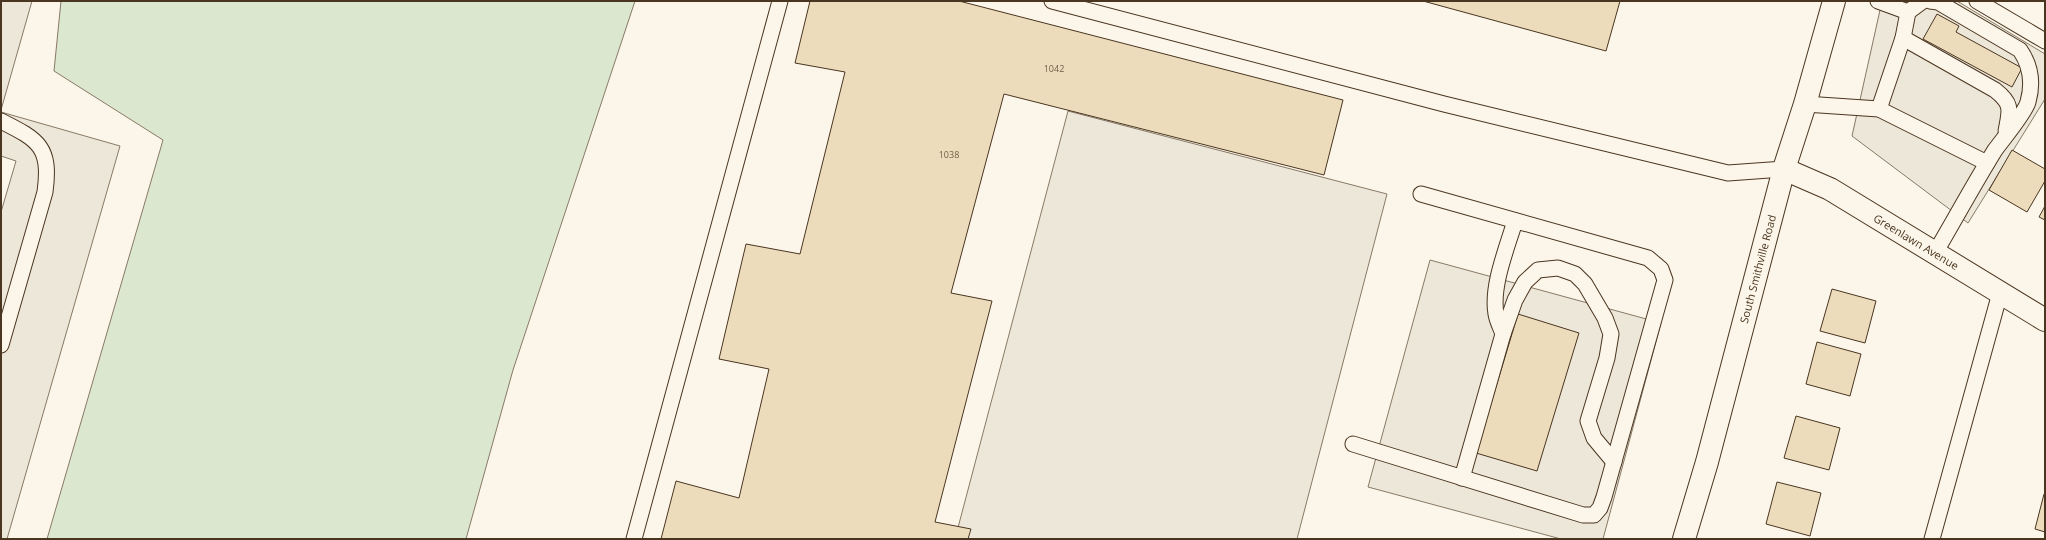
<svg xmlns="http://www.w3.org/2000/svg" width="2046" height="540" font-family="'Open Sans',sans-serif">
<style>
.green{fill:#dce7d0;stroke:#887966}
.parking{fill:#ede7d9;stroke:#887966}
.building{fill:#ecdcbc;stroke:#4a3520}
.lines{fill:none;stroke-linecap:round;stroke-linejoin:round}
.service-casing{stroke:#4a3520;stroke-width:17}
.minor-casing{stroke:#4a3520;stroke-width:24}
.secondary-casing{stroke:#4a3520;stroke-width:24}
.service{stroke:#fbf6e9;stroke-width:15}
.minor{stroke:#fbf6e9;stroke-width:22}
.secondary{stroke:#fbf6e9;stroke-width:22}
.labels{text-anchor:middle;stroke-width:3;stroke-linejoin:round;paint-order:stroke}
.number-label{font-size:9px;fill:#725f47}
.street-label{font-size:11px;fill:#4a3520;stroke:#fbf6e9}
</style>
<rect width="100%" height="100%" fill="#fbf6e9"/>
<path class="green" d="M61,1H635L513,370L466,539H47L163,140L54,71Z"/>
<g class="parking">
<path d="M1,1H32L1,110Z"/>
<path d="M1882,1H1957L2045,54V99L1968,223L1852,136Z"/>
<path d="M1068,111L1387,194L1297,539H955Z"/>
<path d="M1,112L120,146L7,539H1V212L16,161L1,156Z"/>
<path d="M1430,260L1661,323L1603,539H1561L1368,487Z"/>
</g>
<g class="building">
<path d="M810,1H959L1343,100L1324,175L1004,94L951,293L992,301L935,522L971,529L968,539H661L676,481L739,498L769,369L719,359L746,244L800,254L845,72L795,63Z"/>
<path d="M1423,1H1620L1606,51Z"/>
<path d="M1937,14L1959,26L1956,32L2022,68L2012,87L1923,39Z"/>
<path d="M2012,150L2045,169V181L2027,212L1989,190Z"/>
<path d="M2045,206V220L2039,217Z"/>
<path d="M1832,289L1876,301L1865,343L1820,331Z"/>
<path d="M1518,314L1579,333L1537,471L1476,453Z"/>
<path d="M1817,342L1861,354L1850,396L1806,384Z"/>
<path d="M1796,416L1840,428L1829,470L1784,458Z"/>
<path d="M1777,482L1821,493L1810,536L1766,524Z"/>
<path d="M2044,494L2045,495V532L2035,529Z"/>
</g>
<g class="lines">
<defs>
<g id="service">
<path d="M1052,1L1444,104L1728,173L1784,169"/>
<path d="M1878,1L1908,12"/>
<path d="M1930,1L1938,2L2020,50C2031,66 2033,84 2028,102C2025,113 2003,139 1995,150C1974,184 1955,219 1935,253"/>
<path d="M1977,1L2045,41"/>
<path d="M1903,38L1995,90C2013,104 2010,110 2006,131"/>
<path d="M1805,104L1879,109L1987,163"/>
<path d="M1879,109L1903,38L1908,12L1923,1"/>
<path d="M1,121C39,140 51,147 45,192L1,345"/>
<path d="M1503,334C1501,328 1497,321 1496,314C1491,286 1507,248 1515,221"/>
<path d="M1353,444L1583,515H1594L1600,508L1604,497L1665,280L1661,269L1648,258L1421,194"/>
<path d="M1462,478L1503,334L1515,300L1525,282L1538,270L1558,268L1575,274L1585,284L1605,318L1611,334L1607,358L1588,421L1594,438L1614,462"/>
<path d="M634,539L780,1"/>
<path d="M1932,539L2000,293"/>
</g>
<path id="minor" d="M1784,169L1830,189L2045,320"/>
<path id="secondary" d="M1684,539L1707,462L1784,169L1805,104L1834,1"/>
</defs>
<use href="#service" class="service-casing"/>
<use href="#minor" class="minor-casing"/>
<use href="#secondary" class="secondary-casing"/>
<use href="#service" class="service"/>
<use href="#minor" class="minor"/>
<use href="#secondary" class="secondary"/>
</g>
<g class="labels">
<g class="number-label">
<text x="1054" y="72">1042</text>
<text x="949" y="158">1038</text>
</g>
<g class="street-label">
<text transform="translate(1916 242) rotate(31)" y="4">Greenlawn Avenue</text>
<text transform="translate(1758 269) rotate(-75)" y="4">South Smithville Road</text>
</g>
</g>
<rect width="2046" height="540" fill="none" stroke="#4a3520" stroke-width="4"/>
</svg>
